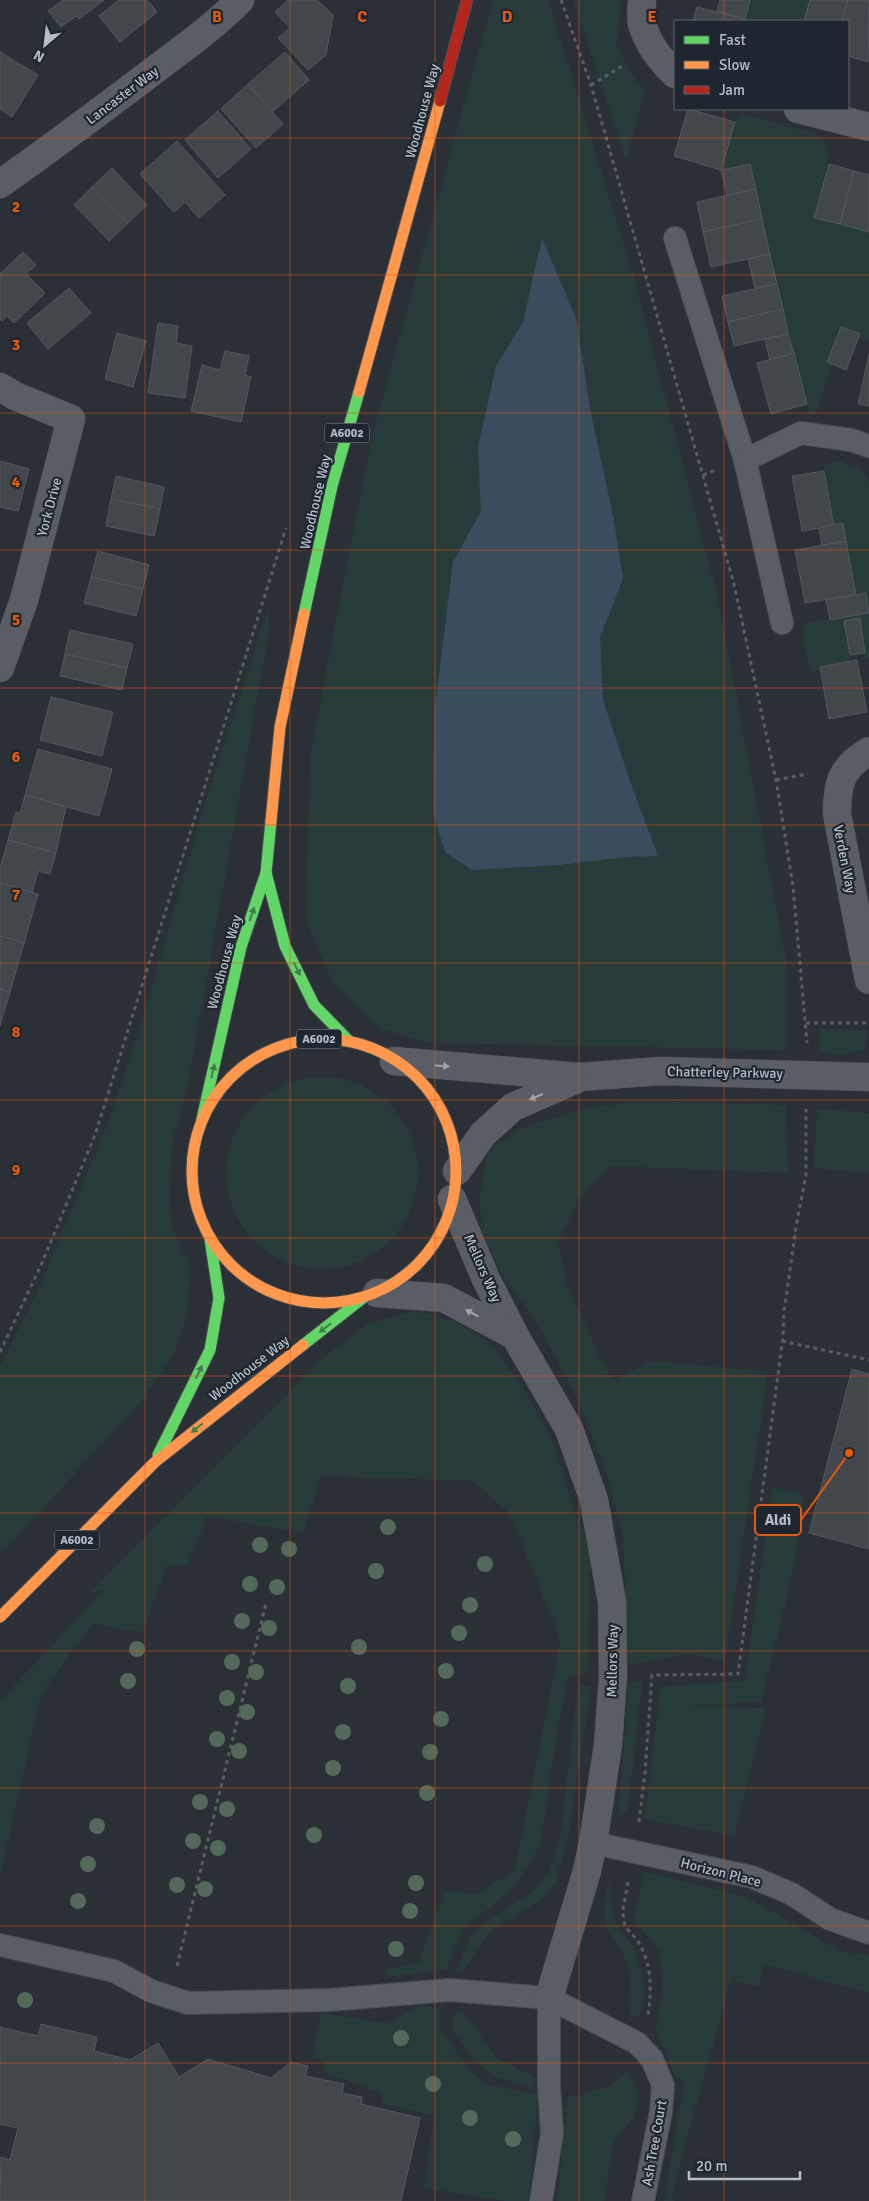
<svg xmlns="http://www.w3.org/2000/svg" width="869" height="2201" font-family="Signika,sans-serif">
<style>
.green{fill:#283b3b}
.water{fill:#3a4d5e}
.building{fill:#42474c;stroke:#52585d}
.lines{fill:none;stroke-linecap:round;stroke-linejoin:round}
.lane-casing{stroke:#484c50;stroke-width:24}
.street-casing{stroke:#484c50;stroke-width:29}
.fast-casing{stroke:#484d52;stroke-width:13}
.slow-casing{stroke:#484d52;stroke-width:13}
.jam-casing{stroke:#484d52;stroke-width:13}
.path{stroke:#585d61;stroke-width:3;stroke-dasharray:4 4;stroke-linecap:butt}
.lane{stroke:#5a5e64;stroke-width:22}
.street{stroke:#5a5e64;stroke-width:28}
.fast{stroke:#63d668;stroke-width:11}
.slow{stroke:#ff974d;stroke-width:11}
.jam{stroke:#b3261e;stroke-width:11}
.tree{fill:#536a5a}
.oneway{fill:#407e4c}
.oneway2{fill:#9ea5ae}
.grid{fill:none;stroke:#e8590c;stroke-width:1;stroke-opacity:0.55}
.labels{text-anchor:middle;stroke-width:4.5;stroke-linejoin:round;paint-order:stroke}
.shield{fill:#1e272f;stroke:#879099;stroke-width:1}
.shield-label{font-size:12px;font-weight:bold;fill:#b4bdc6}
.street-label{font-size:14px;fill:#b4bdc6;stroke:#1e272f}
.grid-label{font-size:16px;text-anchor:middle;font-weight:bold;fill:#e8590c;stroke:#1e272f;stroke-width:4.5;stroke-linejoin:round;paint-order:stroke}
.leader{fill:none;stroke:#e8590c;stroke-width:2}
.callout-dot{fill:#e8590c;stroke:#1e272f;stroke-width:2}
.callout{fill:#1e272f;stroke:#e8590c;stroke-width:2}
.callout-label{font-size:15px;text-anchor:middle;font-weight:bold;fill:#b4bdc6}
</style>
<rect width="100%" height="100%" fill="#2a3035"/>
<g class="green">
<path d="M493,0H548L632,271L718,598L786,961V1050L428,1043L379,1028L332,981L305,919L311,750L371,440Z"/>
<path d="M573,0H621L616,46L635,79L645,90L626,160Z"/>
<path d="M750,0H810L804,21H744Z"/>
<path d="M741,114L817,134C840,149 820,195 814,217L869,232V341L858,339L860,334L841,327L827,362L832,364L816,414L810,416L788,334L750,164L721,170L735,122Z"/>
<path d="M840,461L863,471L869,482V610L866,593L856,595L843,524L834,526L823,465Z"/>
<path d="M268,608L269,631L184,1105L172,1143L169,1196L171,1225L191,1268L186,1317L174,1353L145,1397L0,1555V1367L37,1293L110,1118L148,1001L201,816Z"/>
<path d="M869,613V658L865,659L860,619L845,620L850,655L849,662L820,667V670L811,671L804,643V627L810,622Z"/>
<path d="M820,1029L868,1030L864,1050L838,1055L819,1051Z"/>
<circle cx="322" cy="1173" r="96"/>
<path d="M643,1101L785,1105L788,1173L612,1166L581,1195L558,1242L567,1285L603,1364L614,1381L652,1361L768,1372L725,1661L688,1654L628,1665L623,1535L606,1473L579,1402L535,1319L501,1273L481,1229L480,1195L487,1154L515,1130L587,1108Z"/>
<path d="M817,1109L869,1113V1173L814,1168Z"/>
<path d="M414,1311L457,1322L490,1343L527,1394L554,1444L573,1508L590,1546L588,1667L584,1673L568,1677L558,1727L540,1846L517,1883L492,1906L465,1926L446,1970L387,1977L384,1970L419,1962L444,1890L475,1895L515,1870L561,1641L510,1514L473,1481L321,1476L303,1533L207,1516L188,1565H167L142,1633L93,1623L41,1694L0,1876V1701L105,1589L88,1594L325,1356L368,1324Z"/>
<path d="M772,1487L804,1495L793,1571L761,1702L687,1706L766,1708L734,1836L645,1819L660,1687L745,1681Z"/>
<path d="M642,1681L628,1808L618,1819L629,1682Z"/>
<path d="M578,1683L591,1687L568,1837L555,1884L541,1900L490,1931L463,1971H456L471,1935L497,1914L532,1892L549,1872L561,1833Z"/>
<path d="M643,1871L747,1897L840,1951L869,1955V1993L764,1964L758,1987L731,1979L672,2193L673,2201H664L684,2082L675,2076L656,2029L663,1990L660,1950L634,1921Z"/>
<path d="M610,1880V1902L619,1930L632,1944L641,1969L645,1995L639,2016L632,2017C626,2001 633,1986 630,1971C626,1955 615,1943 608,1929C601,1914 606,1895 610,1880Z"/>
<path d="M421,2004L441,2010L440,2028L468,2069L486,2084L538,2095L529,2201H505L424,2188L434,2116L383,2104V2094L323,2072L324,2061L312,2058L321,2013L387,2024Z"/>
<path d="M463,2011L496,2058L537,2078L533,2087C483,2077 479,2068 452,2028L454,2014Z"/>
<path d="M628,2070L639,2095L634,2117L614,2140L604,2201H557L568,2095L577,2096L611,2086Z"/>
</g>
<path class="water" d="M542,238L576,318L590,408L614,520L623,579L600,637L603,700L631,784L658,856L625,857L559,865L472,870L445,852L433,813L434,715L453,562L481,511L478,447L496,366L523,322Z"/>
<g class="building">
<path d="M63,0H104L79,19L76,16L61,27L48,11Z"/>
<path d="M119,0H147L157,12L120,42L99,16Z"/>
<path d="M288,0H317L333,15L326,55L308,70L278,38L290,28L275,12Z"/>
<path d="M720,0H750L745,19L717,11Z"/>
<path d="M810,0H848L842,21H804Z"/>
<path d="M848,0H869L868,62L848,56V21H842Z"/>
<path d="M697,7L745,19L744,21H693Z"/>
<path d="M0,52L38,75L12,117L0,109Z"/>
<path d="M285,52L309,80L272,112L248,84Z"/>
<path d="M248,84L283,124L256,148L221,109Z"/>
<path d="M688,109L735,122L721,170L674,156Z"/>
<path d="M218,111L251,149L218,178L185,140Z"/>
<path d="M177,141L225,195L199,218L185,202L174,212L140,174Z"/>
<path d="M750,164L756,189L727,195L721,170Z"/>
<path d="M829,164L854,171L840,224L814,218Z"/>
<path d="M112,168L147,205L128,223L92,187Z"/>
<path d="M854,171L869,175V232L840,224Z"/>
<path d="M92,187L128,223L109,241L74,205Z"/>
<path d="M756,189L762,219L703,232L697,202Z"/>
<path d="M762,219L770,254L711,267L703,232Z"/>
<path d="M23,252L36,265L26,274L45,293L14,323L7,316L2,321L0,319V274Z"/>
<path d="M770,254L777,284L755,288L748,259Z"/>
<path d="M777,284L783,309L728,322L722,296Z"/>
<path d="M69,288L91,313L48,349L27,323Z"/>
<path d="M783,309L788,334L734,346L728,322Z"/>
<path d="M158,323L178,326L176,343L192,346L185,398L148,393Z"/>
<path d="M841,327L860,334L846,370L827,362Z"/>
<path d="M117,333L146,341L133,387L105,379Z"/>
<path d="M788,334L794,353L770,360L765,339Z"/>
<path d="M225,351L249,356L245,375L251,377L241,422L191,411L202,365L220,370Z"/>
<path d="M794,353L807,404L771,414L757,363Z"/>
<path d="M869,354V406L858,404Z"/>
<path d="M0,461L29,469L18,511L0,507Z"/>
<path d="M824,471L834,526L802,531L792,476Z"/>
<path d="M116,476L164,487L160,509L111,499Z"/>
<path d="M111,499L160,509L154,536L106,526Z"/>
<path d="M843,523L846,541L822,545L819,528Z"/>
<path d="M846,541L856,595L805,603L795,550Z"/>
<path d="M98,551L149,565L143,589L91,577Z"/>
<path d="M91,577L143,589L136,616L84,603Z"/>
<path d="M866,593L869,613L830,620L826,600Z"/>
<path d="M860,618L865,653L850,655L844,621Z"/>
<path d="M70,630L133,644L127,668L65,654Z"/>
<path d="M65,654L127,668L122,690L60,676Z"/>
<path d="M857,660L867,712L829,719L820,667Z"/>
<path d="M51,697L113,712L102,756L40,740Z"/>
<path d="M38,749L112,769L99,816L25,795Z"/>
<path d="M25,795L66,807L56,853L8,840L16,812L20,814Z"/>
<path d="M8,840L56,853L50,874L38,871L32,893L0,883V868Z"/>
<path d="M0,883L38,894L24,943L0,936Z"/>
<path d="M0,936L24,943L10,992L0,989Z"/>
<path d="M0,989L10,992L0,1026Z"/>
<path d="M852,1369L869,1374V1549L809,1533Z"/>
<path d="M41,2024L97,2037L94,2051L130,2060L158,2043L179,2077L208,2059L271,2078L291,2062L298,2064L308,2066L305,2076L344,2084L342,2093L362,2097L361,2104L420,2118L401,2201H0L1,2157L10,2160L18,2128L0,2124V2027L38,2036Z"/>
</g>
<g class="lines">
<defs>
<g id="lane">
<path d="M675,238L745,460"/>
<path d="M782,623L745,460L801,433L851,440L869,446"/>
<path d="M593,1843L752,1877L792,1894L830,1919L869,1933"/>
<path d="M0,1945L114,1971L151,1991L188,2003L329,2000L449,1990L549,1998L637,2043L652,2059L663,2085L661,2112L643,2201"/>
<path d="M541,2201L552,2133L549,2087V1998"/>
</g>
<g id="street">
<path d="M642,0C642,8 640,17 642,24C648,44 661,61 675,74"/>
<path d="M798,109L869,127"/>
<path d="M0,184C50,149 99,112 148,75C179,51 213,28 240,0"/>
<path d="M0,387L15,396L71,419L24,600L0,668"/>
<path d="M869,751C841,768 837,783 837,814L869,980"/>
<path d="M394,1061L580,1077L661,1071L869,1077"/>
<path d="M457,1171L483,1134L513,1107L577,1079"/>
<path d="M452,1199L486,1279L515,1336L569,1429L594,1500L612,1602L613,1676L608,1745L593,1843L587,1871L549,1998"/>
<path d="M377,1293L444,1298L515,1336"/>
</g>
<g id="fast">
<path d="M304,614L332,486L359,392"/>
<path d="M266,873L285,946L314,1005L349,1041"/>
<path d="M202,1119L241,947L266,873L271,821"/>
<path d="M303,1345L363,1298"/>
<path d="M158,1455L210,1350L219,1298L210,1239"/>
</g>
<g id="slow">
<path d="M359,392L440,101"/>
<path d="M271,821L280,727L304,614"/>
<circle cx="324" cy="1171" r="132"/>
<path d="M0,1617L155,1462L303,1345"/>
</g>
<path id="jam" d="M440,101L467,0"/>
</defs>
<use href="#lane" class="lane-casing"/>
<use href="#street" class="street-casing"/>
<use href="#fast" class="fast-casing"/>
<use href="#slow" class="slow-casing"/>
<use href="#jam" class="jam-casing"/>
<g class="path">
<path d="M561,0L591,85L734,584L776,780L793,886L807,1043"/>
<path d="M591,85L624,65"/>
<path d="M703,475L716,470"/>
<path d="M776,780L808,774"/>
<path d="M806,1023H869"/>
<path d="M782,1341L869,1360"/>
<path d="M0,1352L42,1263L95,1135L286,528"/>
<path d="M639,1822L645,1773L652,1675L738,1674L783,1337L784,1312L797,1221L806,1175V1109"/>
<path d="M628,1882C626,1897 620,1910 625,1925C627,1931 634,1935 637,1940C652,1963 652,1989 648,2015"/>
<path d="M177,1966L266,1603"/>
</g>
<use href="#lane" class="lane"/>
<use href="#street" class="street"/>
<use href="#fast" class="fast"/>
<use href="#slow" class="slow"/>
<use href="#jam" class="jam"/>
</g>
<g class="tree">
<circle cx="388" cy="1527" r="8"/>
<circle cx="260" cy="1545" r="8"/>
<circle cx="289" cy="1549" r="8"/>
<circle cx="485" cy="1564" r="8"/>
<circle cx="376" cy="1571" r="8"/>
<circle cx="250" cy="1584" r="8"/>
<circle cx="277" cy="1587" r="8"/>
<circle cx="470" cy="1605" r="8"/>
<circle cx="242" cy="1621" r="8"/>
<circle cx="269" cy="1628" r="8"/>
<circle cx="459" cy="1633" r="8"/>
<circle cx="359" cy="1647" r="8"/>
<circle cx="137" cy="1649" r="8"/>
<circle cx="232" cy="1662" r="8"/>
<circle cx="446" cy="1671" r="8"/>
<circle cx="256" cy="1672" r="8"/>
<circle cx="128" cy="1681" r="8"/>
<circle cx="348" cy="1686" r="8"/>
<circle cx="227" cy="1698" r="8"/>
<circle cx="247" cy="1712" r="8"/>
<circle cx="441" cy="1719" r="8"/>
<circle cx="343" cy="1732" r="8"/>
<circle cx="217" cy="1739" r="8"/>
<circle cx="239" cy="1751" r="8"/>
<circle cx="430" cy="1752" r="8"/>
<circle cx="333" cy="1768" r="8"/>
<circle cx="427" cy="1793" r="8"/>
<circle cx="200" cy="1802" r="8"/>
<circle cx="227" cy="1809" r="8"/>
<circle cx="97" cy="1826" r="8"/>
<circle cx="314" cy="1835" r="8"/>
<circle cx="193" cy="1841" r="8"/>
<circle cx="218" cy="1848" r="8"/>
<circle cx="88" cy="1864" r="8"/>
<circle cx="416" cy="1883" r="8"/>
<circle cx="177" cy="1885" r="8"/>
<circle cx="205" cy="1889" r="8"/>
<circle cx="78" cy="1901" r="8"/>
<circle cx="410" cy="1911" r="8"/>
<circle cx="396" cy="1949" r="8"/>
<circle cx="25" cy="2000" r="8"/>
<circle cx="401" cy="2038" r="8"/>
<circle cx="433" cy="2084" r="8"/>
<circle cx="470" cy="2118" r="8"/>
<circle cx="513" cy="2139" r="8"/>
</g>
<defs><path id="oneway-solid" d="M-6-.8H1V-3.2L6.5 0L1 3.2V.8H-6Z" transform="scale(1.25)"/></defs>
<g class="oneway">
<use href="#oneway-solid" transform="translate(252 914) rotate(-71)"/>
<use href="#oneway-solid" transform="translate(297 969) rotate(64)"/>
<use href="#oneway-solid" transform="translate(213 1071) rotate(-77)"/>
<use href="#oneway-solid" transform="translate(325 1328) rotate(142)"/>
<use href="#oneway-solid" transform="translate(199 1372) rotate(-64)"/>
<use href="#oneway-solid" transform="translate(197 1428) rotate(141)"/>
</g>
<g class="oneway2">
<use href="#oneway-solid" transform="translate(442 1066) rotate(4)"/>
<use href="#oneway-solid" transform="translate(536 1097) rotate(156)"/>
<use href="#oneway-solid" transform="translate(472 1313) rotate(-152)"/>
</g>
<path class="grid" d="M145,0V2201M290,0V2201M435,0V2201M579,0V2201M724,0V21M724,109V2201M0,138H869M0,275H869M0,413H869M0,550H869M0,688H869M0,825H869M0,963H869M0,1100H869M0,1238H869M0,1376H869M0,1513H869M0,1651H869M0,1788H869M0,1926H869M0,2063H869"/>
<g class="labels">
<g class="shield">
<rect x="324.5" y="423.5" width="45" height="19" rx="4"/>
<rect x="296.5" y="1029.5" width="45" height="19" rx="4"/>
<rect x="54.5" y="1530.5" width="45" height="19" rx="4"/>
</g>
<g class="shield-label">
<text x="347" y="437">A6002</text>
<text x="319" y="1043">A6002</text>
<text x="77" y="1544">A6002</text>
</g>
<g class="street-label">
<text transform="translate(122 95) rotate(-37)" y="5">Lancaster Way</text>
<text transform="translate(422 111) rotate(-75)" y="5">Woodhouse Way</text>
<text transform="translate(315 502) rotate(-77)" y="5">Woodhouse Way</text>
<text transform="translate(49 507) rotate(-75)" y="5">York Drive</text>
<text transform="translate(845 859) rotate(79)" y="5">Verden Way</text>
<text transform="translate(224 962) rotate(-75)" y="5">Woodhouse Way</text>
<text transform="translate(725 1072) rotate(1)" y="5">Chatterley Parkway</text>
<text transform="translate(483 1268) rotate(66)" y="5">Mellors Way</text>
<text transform="translate(249 1368) rotate(-38)" y="5">Woodhouse Way</text>
<text transform="translate(612 1661) rotate(-89)" y="5">Mellors Way</text>
<text transform="translate(721 1872) rotate(14)" y="5">Horizon Place</text>
<text transform="translate(654 2143) rotate(-80)" y="5">Ash Tree Court</text>
</g>
</g>
<g class="grid-label">
<text x="217" y="22">B</text>
<text x="362" y="22">C</text>
<text x="507" y="22">D</text>
<text x="652" y="22">E</text>
<text x="16" y="212">2</text>
<text x="16" y="350">3</text>
<text x="16" y="487">4</text>
<text x="16" y="625">5</text>
<text x="16" y="762">6</text>
<text x="16" y="900">7</text>
<text x="16" y="1037">8</text>
<text x="16" y="1175">9</text>
</g>
<path class="leader" d="M849 1453L801 1520"/>
<circle class="callout-dot" cx="849" cy="1453" r="5"/>
<rect class="callout" x="755" y="1505" width="46" height="30" rx="5"/>
<g class="callout-label">
<text x="778" y="1525">Aldi</text>
</g>
<rect x="674" y="20" width="175" height="90" fill="#1e272f" stroke="#5a636b"/>
<rect x="684" y="36" width="25" height="8" fill="#63d668" stroke="#5a636b"/>
<text x="719" y="45" font-size="15" fill="#b4bdc6">Fast</text>
<rect x="684" y="61" width="25" height="8" fill="#ff974d" stroke="#5a636b"/>
<text x="719" y="70" font-size="15" fill="#b4bdc6">Slow</text>
<rect x="684" y="86" width="25" height="8" fill="#b3261e" stroke="#5a636b"/>
<text x="719" y="95" font-size="15" fill="#b4bdc6">Jam</text>
<g transform="translate(45 45) rotate(208)" stroke="#1e272f" stroke-width="4" paint-order="stroke">
<path d="M0-4L9 19L0 12L-9 19Z" fill="#b4bdc6"/>
<text y="-8" font-size="14" font-weight="bold" text-anchor="middle" fill="#b4bdc6">N</text>
</g>
<path d="M689 2171v8h111v-8" fill="none" stroke="#b4bdc6" stroke-width="2.5"/>
<text x="696" y="2171" font-size="15" fill="#b4bdc6" stroke="#1e272f" stroke-width="4" paint-order="stroke">20 m</text>
</svg>
